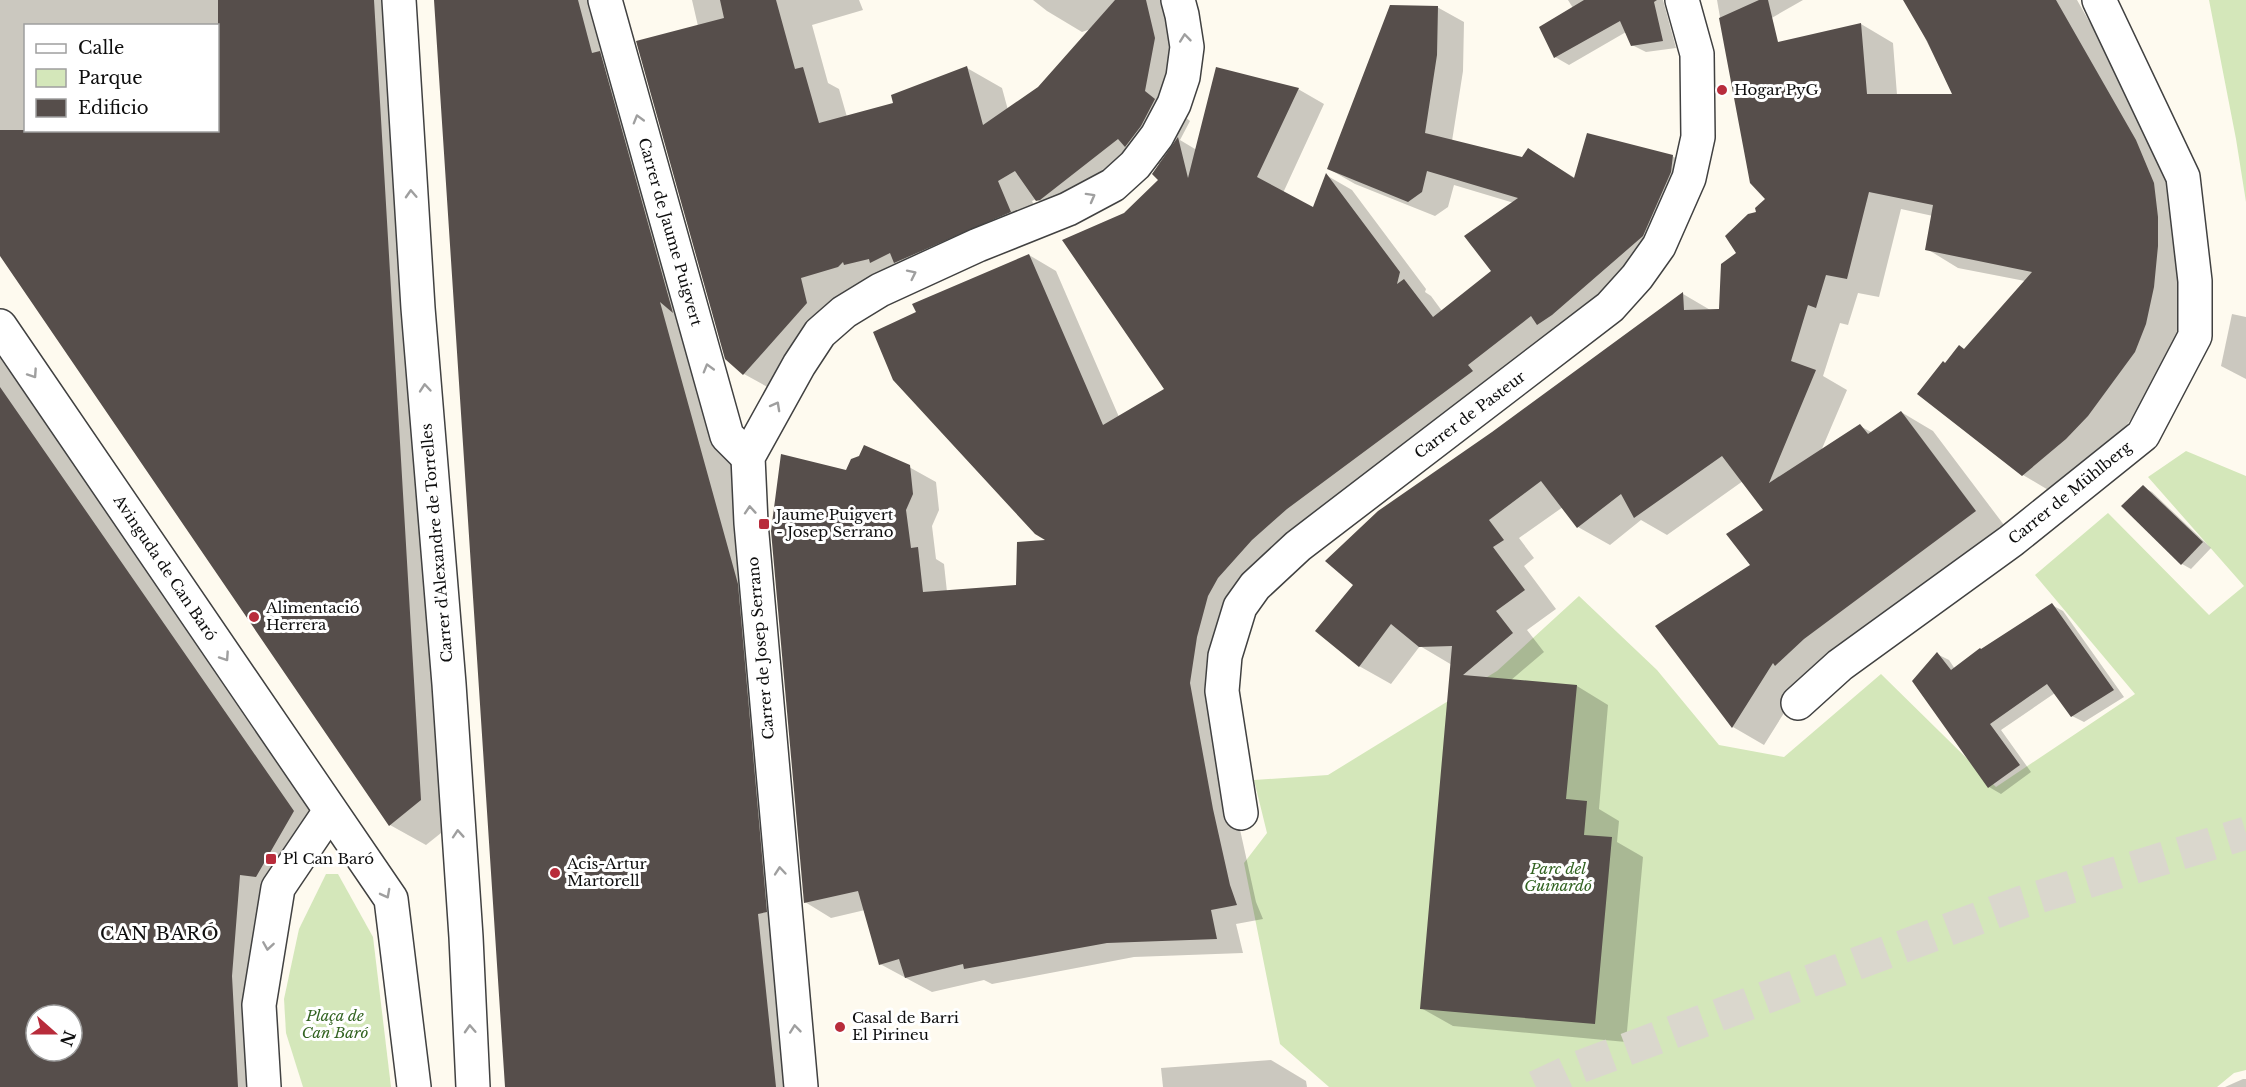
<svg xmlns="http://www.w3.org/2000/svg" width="2246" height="1087" font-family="'Libre Baskerville',serif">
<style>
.green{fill:#d4e7ba}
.shadow{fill:#0003;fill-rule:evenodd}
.building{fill:#564e4b;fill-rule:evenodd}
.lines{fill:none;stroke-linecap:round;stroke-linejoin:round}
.major-tunnel{stroke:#dad7cd;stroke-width:33;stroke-dasharray:33 16;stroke-linecap:butt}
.minor-casing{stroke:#414141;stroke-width:36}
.minor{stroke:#fff;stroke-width:33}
.oneway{stroke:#9f9f9f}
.poi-dot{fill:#b82c3b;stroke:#fff;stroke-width:2}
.labels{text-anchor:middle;stroke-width:6;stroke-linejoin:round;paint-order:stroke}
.poi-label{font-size:15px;fill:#0e0e0e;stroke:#fff;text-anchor:start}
.street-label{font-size:15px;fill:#0e0e0e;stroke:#fff}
.park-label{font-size:15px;font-style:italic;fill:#326321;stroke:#fff}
.quarter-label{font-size:18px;letter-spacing:1.5px;fill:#0e0e0e;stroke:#fff}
</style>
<rect width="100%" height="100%" fill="#fefaef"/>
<g class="green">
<path d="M2209,0H2246V202L2236,139Z"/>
<path d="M2186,451L2246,476V1070L2234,1073L2217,1087H1329L1280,1044L1244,863L1267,833L1254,780L1328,775L1497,671L1579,596L1657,670L1719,745L1784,757L1881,674L1996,787L2135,694L2035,575L2108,513L2209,615L2244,586L2148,477Z"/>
<path d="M326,874H338L373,937L391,1087H303L286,1033L284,999L299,929Z"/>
</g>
<g class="shadow">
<path d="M0,0H408L456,821L426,845L390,825L0,253ZM26,26H218V130H26Z"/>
<path d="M435,0H607L773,606L809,1087H506Z"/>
<path d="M692,0H859L863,10L812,25L828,83L839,89L847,117L895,104L967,68L1002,88L1008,110L1039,88L1091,29L1082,32L1047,11L1033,0H1176L1180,113L1190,121L1180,140L1195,149L1263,120L1298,89L1324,104L1283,193L1313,209L1326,175L1352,190L1426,289L1425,292L1431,296L1442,311L1493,271L1514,203L1454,185L1448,207L1435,216L1355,184L1329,169L1437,7L1464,22L1463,71L1452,141L1522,159L1529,150L1575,178L1672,156L1699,171L1669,251L1234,611L1239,825L1256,902L1263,919L1236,924L1243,953L1134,957L992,984L984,980L932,992L880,964L865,910L831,918L805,902L847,472L909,467L936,482L939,510L932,526L936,559L944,564L947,592L1018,587L1050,541L918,313L1029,255L1056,271L1119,417L1166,389L1125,215L1161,180L1160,165L1152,161L1073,221L1036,199L1032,201L1046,232L881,285L780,394L744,374L726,358L698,26Z"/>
<path d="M1568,0H1663L1676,48L1646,52L1632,45L1626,32L1569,65L1555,57L1541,27L1573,8Z"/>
<path d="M1717,0H1803L1742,35L1721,23Z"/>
<path d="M1906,0H2077L2168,160L2189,265L2177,343L2167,371L2120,434L2055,494L2023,475L1946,364L1965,350L2025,281L1958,268L1927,249L1933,216L1901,209L1879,297L1858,293L1848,325L1840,323L1823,376L1847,390L1821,451L1860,426L1873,433L1901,412L1933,431L2007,529L1804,681L1764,745L1733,727L1752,566L1765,510L1743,481L1667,535L1641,520L1610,545L1578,527L1563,507L1519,538L1534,558L1524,566L1556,609L1527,630L1544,652L1510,681L1577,686L1608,705L1599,809L1619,821L1617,842L1643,857L1626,1042L1453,1026L1421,1008L1452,665L1420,646L1391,684L1359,666L1493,434L1683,294L1712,311H1720L1738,253L1861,24L1893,43L1897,95L1954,96Z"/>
<path d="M2232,314L2246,317V379L2221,366Z"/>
<path d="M0,358L329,832L275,895L272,1087H0ZM36,1015H72V1051H36Z"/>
<path d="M2143,487L2152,492L2211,548L2191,569L2182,564Z"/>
<path d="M2052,605L2063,611L2124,697L2084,722L2072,716L2055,693L2001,730L2031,772L2001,794L1989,787L1913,682L1937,654L1949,660L1955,669Z"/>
<path d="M1271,1060L1306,1081L1307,1087H1163L1161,1068Z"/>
<path d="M2243,1079H2246V1087H2225Z"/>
</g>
<g class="building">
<path d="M218,0H374L421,800L389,826L0,256V130H218Z"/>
<path d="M434,0H578L592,53L600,51L673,313L660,302L738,584L767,912L758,914L776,1087H505Z"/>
<path d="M720,0H776L795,69L803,67L819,123L893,103L891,95L967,66L983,125L1038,87L1115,0H1146L1155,38L1145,91L1155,99L1141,126L1125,147L1118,139L1040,200L1036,201L1015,171L998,181L1011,212L894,263L890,253L870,263L869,259L844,265L843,262L838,267L801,278L807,303L743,375L725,359L636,41L724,18Z"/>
<path d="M1584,0H1657L1654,2L1663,41L1631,46L1620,21L1554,58L1539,27Z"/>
<path d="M1759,0H1768L1778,42L1861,23L1867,94H1952L1927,41L1903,0H2056L2136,140L2154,183L2158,217V246L2154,287L2146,324L2135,352L2088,416L2066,439L2022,476L1917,394L1943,361L1945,363L1959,345L1964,349L2032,272L1925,250L1933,205L1869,192L1847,279L1826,275L1816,308L1808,305L1791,361L1816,370L1769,483L1860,424L1868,434L1901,411L1976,511L1804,639L1775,666L1773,663L1732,728L1655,626L1750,565L1726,534L1763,510L1722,456L1634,518L1621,494L1577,528L1541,481L1489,520L1504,540L1493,547L1525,590L1496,611L1513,633L1463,675L1577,685L1566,799L1587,801L1584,835L1612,837L1595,1024L1420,1009L1452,646L1419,647L1391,624L1359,667L1315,631L1353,585L1325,561L1378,511L1492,432L1683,292L1684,310L1719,309L1721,264L1736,253L1725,236L1748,214L1756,212L1755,208L1765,199L1750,183L1719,18Z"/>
<path d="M1390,5L1438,6L1437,55L1425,133L1522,157L1528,148L1574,178L1587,133L1673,155L1671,172L1643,236L1552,315L1537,325L1531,316L1468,365L1473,371L1287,509L1252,540L1218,578L1208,596L1197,637L1190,683L1213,809L1230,885L1237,905L1211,910L1217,939L1107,943L964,969L963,964L905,978L899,959L879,965L858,891L804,903L771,531L781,454L846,470L851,459L859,456L864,445L910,465L913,494L906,510L911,548L918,547L923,592L1016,585L1017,542L1045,540L1035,534L893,380L873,332L916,312L912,304L1029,254L1103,425L1164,389L1062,240L1124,213L1158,180L1152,174L1178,137L1188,178L1216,67L1299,88L1257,177L1313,207L1326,173L1400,272L1397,284L1404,279L1433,317L1491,271L1464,236L1518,198L1427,171L1422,192L1408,202L1327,169Z"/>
<path d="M0,387L294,811L256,877L240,875L232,976L238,1087H0ZM36,1015H72V1051H36Z"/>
<path d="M2143,485L2203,542L2181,565L2121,506Z"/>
<path d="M2052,603L2114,690L2071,717L2047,684L1990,724L2020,765L1988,788L1912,681L1937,652L1951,670L1980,648L1981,649Z"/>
</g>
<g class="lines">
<path class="major-tunnel" d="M1536,1087L1579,1067L2022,902L2246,833"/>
<defs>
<g id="minor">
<path d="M399,0L418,308L449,684L466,937L473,1087"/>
<path d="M605,0L727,436L748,457"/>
<path d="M0,326L391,899L414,1087"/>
<path d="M1798,703L1840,665L2011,541L2143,435L2195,336V281L2183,177L2099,0"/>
<path d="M1241,813L1222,691L1225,656L1240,607L1255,586L1298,546L1610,307L1637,277L1659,246L1689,178L1698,137L1697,54L1682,0"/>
<path d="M264,1087L259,1005L278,888L330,811"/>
<path d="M801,1087L751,523L748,457L799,365L820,333L844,312L880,290L978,245L1068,209L1113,185L1135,165L1157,136L1174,104L1183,77L1187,47L1182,15L1178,0"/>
</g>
</defs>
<use href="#minor" class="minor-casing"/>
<use href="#minor" class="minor"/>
</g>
<defs><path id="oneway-chevron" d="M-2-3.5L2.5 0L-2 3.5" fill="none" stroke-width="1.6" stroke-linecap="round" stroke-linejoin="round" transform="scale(1.5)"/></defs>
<g class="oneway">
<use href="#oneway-chevron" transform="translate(1185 38) rotate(-96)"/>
<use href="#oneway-chevron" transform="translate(638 119) rotate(-106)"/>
<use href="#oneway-chevron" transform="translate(411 194) rotate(-93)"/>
<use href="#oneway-chevron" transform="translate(1091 197) rotate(-29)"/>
<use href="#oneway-chevron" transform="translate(912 274) rotate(-26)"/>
<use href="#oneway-chevron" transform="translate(708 368) rotate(-106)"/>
<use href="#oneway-chevron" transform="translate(33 374) rotate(56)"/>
<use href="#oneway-chevron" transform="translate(425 388) rotate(-95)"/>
<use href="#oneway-chevron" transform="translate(776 406) rotate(-61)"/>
<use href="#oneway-chevron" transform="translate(750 510) rotate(-94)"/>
<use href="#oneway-chevron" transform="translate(225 657) rotate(56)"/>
<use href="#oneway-chevron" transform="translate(458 834) rotate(-94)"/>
<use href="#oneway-chevron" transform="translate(780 871) rotate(-95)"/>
<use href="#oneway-chevron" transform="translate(386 894) rotate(62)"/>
<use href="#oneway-chevron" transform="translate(268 946) rotate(99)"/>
<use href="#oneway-chevron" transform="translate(470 1029) rotate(-93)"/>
<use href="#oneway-chevron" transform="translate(795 1029) rotate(-96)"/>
</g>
<g class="poi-dot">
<circle cx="1722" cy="90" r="6"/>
<rect x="758" y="518" width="12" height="12" rx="3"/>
<circle cx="254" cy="617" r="6"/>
<rect x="265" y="853" width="12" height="12" rx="3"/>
<circle cx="555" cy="873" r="6"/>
<circle cx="840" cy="1027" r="6"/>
</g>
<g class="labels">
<g class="poi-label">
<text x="1734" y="95">Hogar PyG</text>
<text x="776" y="520">Jaume Puigvert<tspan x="776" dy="17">- Josep Serrano</tspan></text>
<text x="266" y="613">Alimentació<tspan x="266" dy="17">Herrera</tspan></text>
<text x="283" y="864">Pl Can Baró</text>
<text x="567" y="869">Acis-Artur<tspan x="567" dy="17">Martorell</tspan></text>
<text x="852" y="1023">Casal de Barri<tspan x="852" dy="17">El Pirineu</tspan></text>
</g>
<g class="street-label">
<text transform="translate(670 232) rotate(74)" y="5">Carrer de Jaume Puigvert</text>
<text transform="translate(1470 415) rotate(-37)" y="5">Carrer de Pasteur</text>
<text transform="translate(2070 493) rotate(-39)" y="5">Carrer de Mühlberg</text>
<text transform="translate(437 543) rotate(-95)" y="5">Carrer d'Alexandre de Torrelles</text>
<text transform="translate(165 568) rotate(56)" y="5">Avinguda de Can Baró</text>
<text transform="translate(761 648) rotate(-95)" y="5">Carrer de Josep Serrano</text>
</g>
<g class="park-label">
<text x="1558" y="874">Parc del<tspan x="1558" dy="17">Guinardó</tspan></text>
<text x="335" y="1021">Plaça de<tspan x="335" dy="17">Can Baró</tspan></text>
</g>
<g class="quarter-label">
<text x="160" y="940">CAN BARÓ</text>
</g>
</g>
<rect x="24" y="24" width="195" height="108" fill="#ffffff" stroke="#9f9f9f" stroke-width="1.5"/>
<rect x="36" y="44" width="30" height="9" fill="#ffffff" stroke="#9f9f9f" stroke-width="1.5"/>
<text x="78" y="54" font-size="18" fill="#0e0e0e">Calle</text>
<rect x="36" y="69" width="30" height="18" fill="#d4e7ba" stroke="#9f9f9f" stroke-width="1.5"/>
<text x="78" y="84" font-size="18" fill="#0e0e0e">Parque</text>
<rect x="36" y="99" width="30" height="18" fill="#564e4b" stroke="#9f9f9f" stroke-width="1.5"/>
<text x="78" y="114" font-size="18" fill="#0e0e0e">Edificio</text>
<g transform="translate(54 1033) rotate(111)"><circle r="28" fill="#ffffff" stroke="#9f9f9f" stroke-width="1.5"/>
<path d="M0-4.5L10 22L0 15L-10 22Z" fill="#b82c3b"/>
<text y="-9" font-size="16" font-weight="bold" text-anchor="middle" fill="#0e0e0e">N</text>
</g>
</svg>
